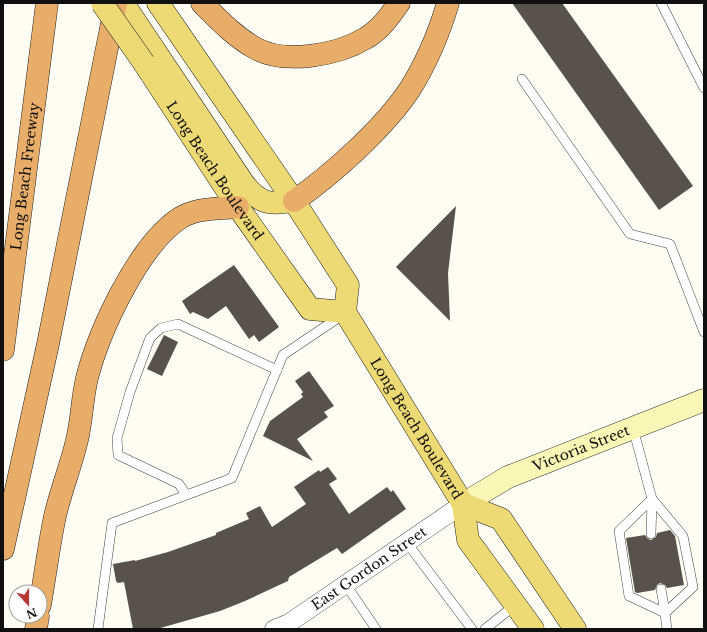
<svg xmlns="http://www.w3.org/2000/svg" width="707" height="632" font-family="'Libre Baskerville',serif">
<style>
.building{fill:#58524d}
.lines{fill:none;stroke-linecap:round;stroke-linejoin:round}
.lane-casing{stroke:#434343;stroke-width:10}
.street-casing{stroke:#434343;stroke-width:19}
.secondary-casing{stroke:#323232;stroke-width:23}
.primary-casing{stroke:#212121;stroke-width:23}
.highway-casing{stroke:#212121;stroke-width:23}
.lane{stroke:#fff;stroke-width:9}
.street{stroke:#fff;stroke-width:18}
.secondary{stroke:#f8f7b5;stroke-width:22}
.primary{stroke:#edda75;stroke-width:22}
.highway{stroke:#e8ad68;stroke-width:22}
.primary-bridge-casing{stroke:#212121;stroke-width:23;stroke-linecap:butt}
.primary-bridge{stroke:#edda75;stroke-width:22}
.labels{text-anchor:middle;stroke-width:4;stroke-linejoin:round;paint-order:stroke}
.street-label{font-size:14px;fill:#101010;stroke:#fff}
</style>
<rect width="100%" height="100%" fill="#fefdf4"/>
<g class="building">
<path d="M512,3H562L693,186L659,210Z"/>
<path d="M456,206L448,273L450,321L396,267Z"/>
<path d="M234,265L279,327L259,342L254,335L249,339L226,306L208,319L193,312L190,314L182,301Z"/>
<path d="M164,335L178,342L162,376L147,369Z"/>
<path d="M309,371L334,406L324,412L328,417L297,439L313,461L263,436L270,421L303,397L301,394L303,392L295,381Z"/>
<path d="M328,467L337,479L329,484L349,514L387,487L391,492L393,490L406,509L342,554L337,548L289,577L288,581L245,601L220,611L157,629H133L124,582L118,583L116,581L113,564L135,560V561L168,552L216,535V533L249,519L246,513L260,506L272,527L306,504L294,487L319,470L320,472Z"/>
<path d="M670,530L675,536L684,585L667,588L665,585L660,583L657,585L655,590L637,593L635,592L626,538L645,535L648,539L651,540L656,537L657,533Z"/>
</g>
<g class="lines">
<defs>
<g id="lane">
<path d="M661,3L704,88"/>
<path d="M522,79L630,234L670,244L704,332"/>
<path d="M633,428L652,499L683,536L693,587L665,613L667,629"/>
<path d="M186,495L179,484L118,455L117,438L130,392L150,338L161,328L178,324L277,370"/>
<path d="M652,499L619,531L629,596L665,613"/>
<path d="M651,534L652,499"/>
<path d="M407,543L472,629"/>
<path d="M346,585L376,629"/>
<path d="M661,589L665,613"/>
<path d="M98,629L112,523L232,478L283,355L341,316"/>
<path d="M485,629L515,605"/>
</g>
<g id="street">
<path id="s1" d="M274,629L289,623L463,504"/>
</g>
<g id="secondary">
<path id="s2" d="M463,504L508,477L704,400"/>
</g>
<g id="primary">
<path d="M123,3L244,184C260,204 269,205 294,201"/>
<path id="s3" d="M158,3L294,201L348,285L345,312L463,504L468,540L533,629"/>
<path id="s4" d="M144,63L238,207L310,309L345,312"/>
<path d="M463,504L501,519L575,629"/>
</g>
<g id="highway">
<path d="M202,3C218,19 235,37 255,48C285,65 338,55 366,38C380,30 390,16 399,3"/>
<path d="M294,201C332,175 385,127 410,89C427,62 439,33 448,3"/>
<path id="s5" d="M3,350L47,3"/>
<path d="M3,549L48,344L116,3"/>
<path d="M40,605C45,576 49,545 55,516C61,490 71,466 77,440C82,420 82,398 87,378C99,331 137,249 177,220C195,207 217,209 238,207"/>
<path d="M36,629L38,616"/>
</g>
</defs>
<use href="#lane" class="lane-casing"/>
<use href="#street" class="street-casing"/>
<use href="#secondary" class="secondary-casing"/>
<use href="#primary" class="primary-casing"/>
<use href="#highway" class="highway-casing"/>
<use href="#lane" class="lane"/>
<use href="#street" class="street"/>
<use href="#secondary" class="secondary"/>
<use href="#primary" class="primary"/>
<use href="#highway" class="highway"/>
<defs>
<path id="primary-bridge" d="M102,3L144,63"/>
</defs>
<use href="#primary-bridge" class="primary-bridge-casing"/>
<use href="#primary-bridge" class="primary-bridge"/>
</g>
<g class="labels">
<g class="street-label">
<text dy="5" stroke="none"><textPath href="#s4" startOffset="129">Long Beach Boulevard</textPath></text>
<text dy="5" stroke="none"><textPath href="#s5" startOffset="175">Long Beach Freeway</textPath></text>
<text dy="5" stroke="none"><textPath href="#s3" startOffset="504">Long Beach Boulevard</textPath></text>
<text dy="5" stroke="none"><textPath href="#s2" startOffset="131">Victoria Street</textPath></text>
<text dy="5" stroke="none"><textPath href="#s1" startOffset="113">East Gordon Street</textPath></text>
</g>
</g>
<rect width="707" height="632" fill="none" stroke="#101010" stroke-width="8"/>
<g transform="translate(28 604) rotate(159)"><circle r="19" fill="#ffffff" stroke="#9f9f9f"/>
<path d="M0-3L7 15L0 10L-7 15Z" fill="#b53733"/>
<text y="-6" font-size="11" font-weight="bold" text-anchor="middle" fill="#101010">N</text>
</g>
</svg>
